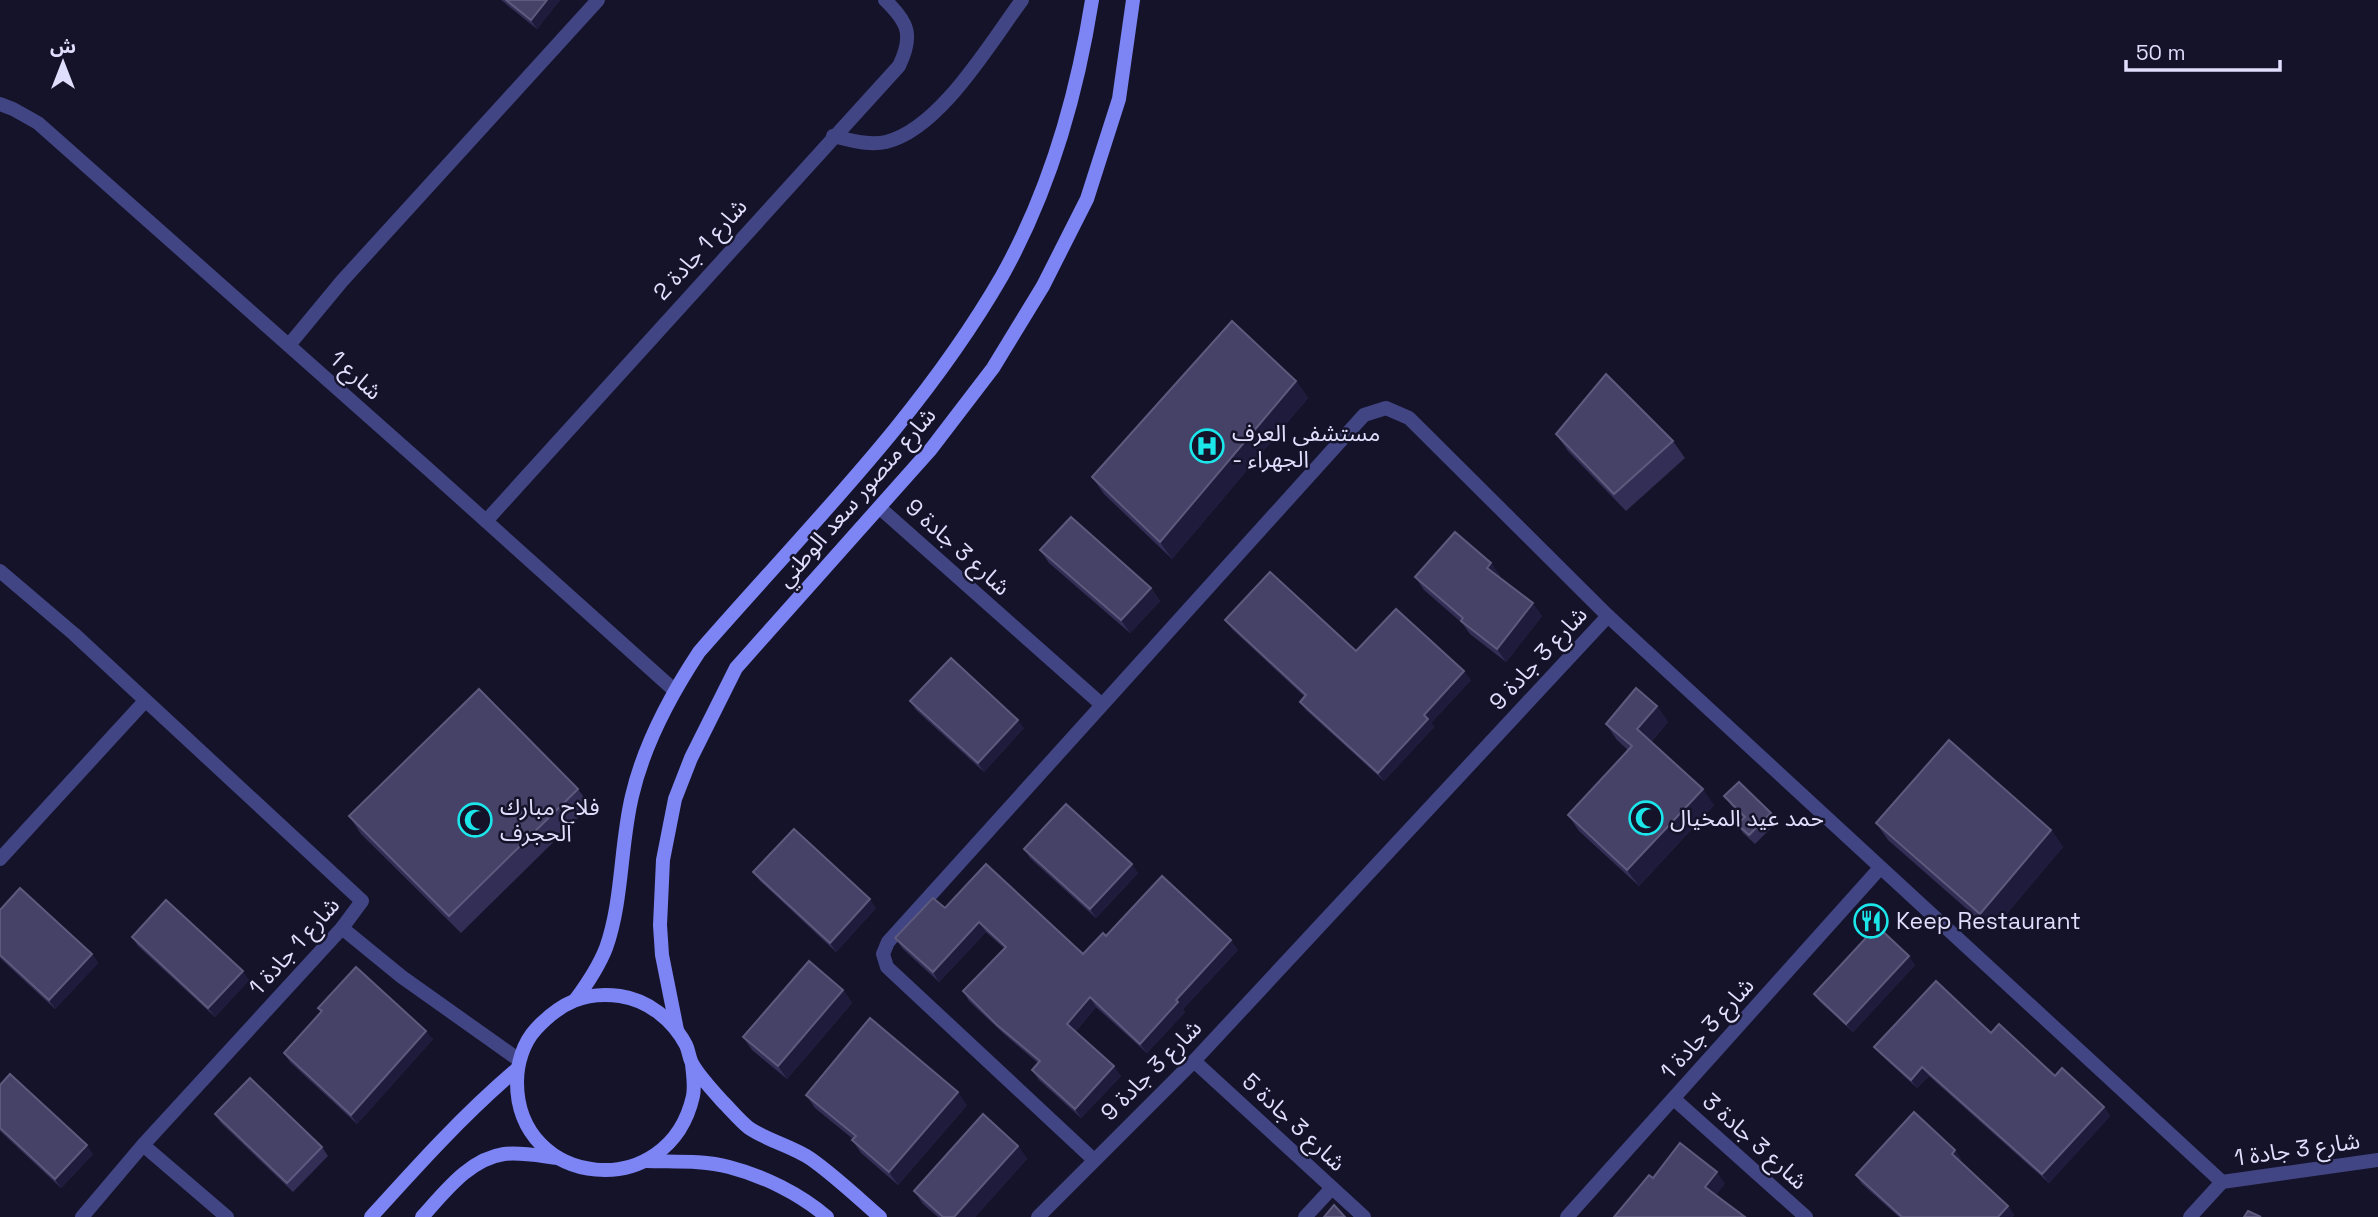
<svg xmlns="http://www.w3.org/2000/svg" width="2378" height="1217" font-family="'Space Grotesk','Noto Sans Arabic',sans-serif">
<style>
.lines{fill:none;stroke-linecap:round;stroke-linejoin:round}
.street{stroke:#424583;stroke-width:14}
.secondary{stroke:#7d84f3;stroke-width:14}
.wall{fill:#322e55}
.shaded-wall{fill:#1f1b3c}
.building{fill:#454167;stroke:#5d5a7e;stroke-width:2}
.labels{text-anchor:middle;stroke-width:5;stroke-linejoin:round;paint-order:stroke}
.street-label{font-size:23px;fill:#dfdefc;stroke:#151329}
.poi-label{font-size:23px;fill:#dfdefc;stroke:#151329;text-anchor:start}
</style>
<rect width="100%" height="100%" fill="#151329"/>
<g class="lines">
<g class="street">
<path d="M0,104L13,109L38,123L427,468L674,690"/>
<path d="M833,136C850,140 869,146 886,142C940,129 990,43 1022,0"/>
<path d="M289,345L342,281L598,0"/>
<path d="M880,508L1101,704"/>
<path d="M486,521L899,66C914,35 908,22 885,0"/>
<path d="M0,571L74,634L362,901L342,928L143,1145L82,1217"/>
<path d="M0,859L145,701"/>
<path d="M342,928L402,977L519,1060"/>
<path d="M1194,1061L1364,1217"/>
<path d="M1674,1099L1806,1217"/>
<path d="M143,1145L227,1217"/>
<path d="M1094,1160L887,967L883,954L888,942L1364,415L1386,408L1409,418L1608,616L2222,1182"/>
<path d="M1038,1217L1194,1061L1608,616"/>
<path d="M1305,1217L1332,1188"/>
<path d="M1567,1217L1880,868"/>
<path d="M2190,1217L2222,1182L2378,1160"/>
</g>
<g class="secondary">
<path d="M576,999C587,984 599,966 606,948C623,900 620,846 632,796C644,744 670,696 699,652C805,530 921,417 1002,276C1049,192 1077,95 1092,0"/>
<path d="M677,1030L662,955L660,925L663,860L675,799L691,758L736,668L931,449L993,368L1043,286L1087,199L1119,99L1133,0"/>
<path d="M692,1064C693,1074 695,1086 693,1096C669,1204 517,1189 517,1082C517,1064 523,1043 536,1029C560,1003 585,991 620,996C648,1000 673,1020 686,1045C689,1051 689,1059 693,1065C700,1077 713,1091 723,1102C731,1110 740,1121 749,1128C768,1141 792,1146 811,1159C835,1176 857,1197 880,1217"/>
<path d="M646,1161C674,1162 702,1160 729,1167C764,1176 800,1194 827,1217"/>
<path d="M371,1217C418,1165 464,1114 517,1069"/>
<path d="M422,1217C444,1193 469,1159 504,1154C521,1152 541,1156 558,1158"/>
</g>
</g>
<g class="wall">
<path d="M501,0H560L537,29Z"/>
<path d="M1296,381L1308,398L1172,559L1104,494L1092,477Z"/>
<path d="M1556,434L1673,441L1685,458L1626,511L1568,451Z"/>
<path d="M1040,550L1151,588L1160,601L1130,633L1049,563Z"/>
<path d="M1491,563L1500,576L1499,577L1542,616L1506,662L1470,634L1462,623L1424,590L1415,577Z"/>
<path d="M1225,620L1356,651L1471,680L1431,723L1434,727L1384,781L1306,710L1300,702L1305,697L1232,629Z"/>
<path d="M910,701L1024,728L984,772L916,710Z"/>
<path d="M1657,706L1668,722L1651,742L1714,805L1639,886L1579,831L1568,815L1628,750L1617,740L1606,724Z"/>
<path d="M578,789L590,806L461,933L361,834L349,816Z"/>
<path d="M1724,796L1771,813L1777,822L1755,844L1743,833L1737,824L1743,818L1731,805Z"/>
<path d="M1876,823L2051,830L2063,847L1992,931L1888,840Z"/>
<path d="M1024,849L1138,873L1096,918L1030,858Z"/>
<path d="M753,872L876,908L836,952L760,881Z"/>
<path d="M945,908L1083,954L1106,936L1238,950L1183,1009L1185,1012L1147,1053L1096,1007L1076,1031L1121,1076L1081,1118L1039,1080L1032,1070L1038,1063L1004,1034L969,1001L963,991L1005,949L986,932L939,982L902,948L895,938Z"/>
<path d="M0,910L92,954L98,963L55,1009L0,958Z"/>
<path d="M132,937L249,980L215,1017L138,946Z"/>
<path d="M1915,965L1853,1032L1820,1002L1814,994Z"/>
<path d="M843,990L852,1003L787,1079L752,1050L743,1037Z"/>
<path d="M318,1008L433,1039L357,1124L290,1062L284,1053L321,1012Z"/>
<path d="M1991,1033L2104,1107L2110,1116L2049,1183L1929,1076L1917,1088L1881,1055L1874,1047Z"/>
<path d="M0,1085L93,1154L61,1188L0,1131Z"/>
<path d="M806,1095L967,1105L898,1185L861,1153L852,1140L853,1139L815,1108Z"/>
<path d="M215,1114L322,1147L328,1156L293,1192L221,1123Z"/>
<path d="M1018,1146L1027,1159L975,1217H938L923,1204L914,1191Z"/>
<path d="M1955,1150L1961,1159L1959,1161L2008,1206L2014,1215L2012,1217H1899L1862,1184L1856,1175Z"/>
</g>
<g class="shaded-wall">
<path d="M547,0H560L537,29L531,20Z"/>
<path d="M1296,381L1308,398L1172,559L1160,542Z"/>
<path d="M1491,563L1500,576L1496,581L1487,568Z"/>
<path d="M1151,588L1160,601L1130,633L1121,620Z"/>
<path d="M1533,603L1542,616L1506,662L1497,649Z"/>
<path d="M1464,671L1471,680L1431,723L1434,727L1384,781L1378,773L1424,715Z"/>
<path d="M1657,706L1668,722L1648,745L1637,729Z"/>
<path d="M1018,720L1024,728L984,772L978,763Z"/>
<path d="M1703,789L1714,805L1639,886L1627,870Z"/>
<path d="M2051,830L2063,847L1992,931L1980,914Z"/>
<path d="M1132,864L1138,873L1096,918L1090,909Z"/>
<path d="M870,899L876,908L836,952L830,943Z"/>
<path d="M979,922L986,932L939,982L933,972Z"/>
<path d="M1231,940L1238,950L1183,1009L1185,1012L1147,1053L1140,1044L1176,1000Z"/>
<path d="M92,954L98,963L55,1009L49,1000Z"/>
<path d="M1909,956L1915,965L1853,1032L1846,1024Z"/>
<path d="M243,971L249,980L215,1017L208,1008Z"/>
<path d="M843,990L852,1003L787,1079L778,1066Z"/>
<path d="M1090,997L1096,1007L1074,1033L1067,1024Z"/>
<path d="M426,1031L433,1039L357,1124L351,1115Z"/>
<path d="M1114,1066L1121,1076L1081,1118L1075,1109Z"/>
<path d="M1922,1067L1929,1076L1917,1088L1911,1080Z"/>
<path d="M958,1092L967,1105L898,1185L889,1172Z"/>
<path d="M2104,1107L2110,1116L2049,1183L2042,1174Z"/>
<path d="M87,1145L93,1154L61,1188L55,1179Z"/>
<path d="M1018,1146L1027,1159L975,1217H954Z"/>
<path d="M1955,1150L1961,1159L1958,1163L1952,1154Z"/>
<path d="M1717,1172L1725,1184L1713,1199L1705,1187Z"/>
<path d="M2008,1206L2014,1215L2012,1217H1998Z"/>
</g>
<g class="building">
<path d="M506,0H547L531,20Z"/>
<path d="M1232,321L1296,381L1160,542L1092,477Z"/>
<path d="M1606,374L1673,441L1614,494L1556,434Z"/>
<path d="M1071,517L1151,588L1121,620L1040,550Z"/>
<path d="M1455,532L1491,563L1487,568L1533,603L1497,649L1461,621L1463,618L1415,577Z"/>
<path d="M1270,572L1356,651L1396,609L1464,671L1424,715L1428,719L1378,773L1300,702L1306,695L1225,620Z"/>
<path d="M951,658L1018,720L978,763L910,701Z"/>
<path d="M1636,688L1657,706L1637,729L1703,789L1627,870L1568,815L1632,746L1606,724Z"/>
<path d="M479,689L578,789L449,916L349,816Z"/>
<path d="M1949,740L2051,830L1980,914L1876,823Z"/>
<path d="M1739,782L1771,813L1749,835L1737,824L1745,817L1724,796Z"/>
<path d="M1066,804L1132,864L1090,909L1024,849Z"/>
<path d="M794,829L870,899L830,943L753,872Z"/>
<path d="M986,864L1083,954L1103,933L1106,936L1162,876L1231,940L1176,1000L1178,1002L1140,1044L1090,997L1067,1024L1114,1066L1075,1109L1032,1070L1040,1061L997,1025L963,991L1006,947L979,922L933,972L895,938L933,898L945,908Z"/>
<path d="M20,888L92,954L49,1000L0,955V910Z"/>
<path d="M166,900L243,971L208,1008L132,937Z"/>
<path d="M1877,926L1909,956L1846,1024L1814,994Z"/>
<path d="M809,961L843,990L778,1066L743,1037Z"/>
<path d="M356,967L426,1031L351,1115L284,1053L322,1011L318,1008Z"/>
<path d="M1936,981L1991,1033L1999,1024L2055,1076L2062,1068L2104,1107L2042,1174L1922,1067L1911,1080L1874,1047Z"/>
<path d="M870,1018L958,1092L889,1172L852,1140L856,1136L806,1095Z"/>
<path d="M10,1074L87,1145L55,1179L0,1128V1085Z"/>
<path d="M250,1078L322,1147L287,1183L215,1114Z"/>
<path d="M1914,1112L1955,1150L1952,1154L2008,1206L1998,1217H1902L1856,1175Z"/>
<path d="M983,1114L1018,1146L954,1217H943L914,1191Z"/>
<path d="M1680,1143L1717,1172L1705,1187L1745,1217H1614L1649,1175L1653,1178Z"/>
<path d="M1334,1205L1345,1217H1324Z"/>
<path d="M2248,1211L2261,1217H2244Z"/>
</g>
<defs>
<symbol id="hospital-ring" viewBox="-11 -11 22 22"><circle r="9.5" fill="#151329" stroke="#1be7eb" stroke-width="1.5"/><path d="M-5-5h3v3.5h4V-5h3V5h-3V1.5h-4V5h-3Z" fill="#1be7eb"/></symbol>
<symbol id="mosque-ring" viewBox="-11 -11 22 22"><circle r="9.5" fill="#151329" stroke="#1be7eb" stroke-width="1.5"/><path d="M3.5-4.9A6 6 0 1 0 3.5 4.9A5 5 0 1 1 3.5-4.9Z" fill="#1be7eb"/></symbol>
<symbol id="restaurant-ring" viewBox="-11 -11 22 22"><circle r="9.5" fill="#151329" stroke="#1be7eb" stroke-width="1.5"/><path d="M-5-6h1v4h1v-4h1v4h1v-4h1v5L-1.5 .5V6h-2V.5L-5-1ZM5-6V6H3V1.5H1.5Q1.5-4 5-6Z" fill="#1be7eb"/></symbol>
</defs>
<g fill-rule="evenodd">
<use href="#hospital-ring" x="1188" y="427" width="38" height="38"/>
<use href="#mosque-ring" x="1627" y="799" width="38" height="38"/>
<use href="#mosque-ring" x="456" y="801" width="38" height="38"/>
<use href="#restaurant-ring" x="1852" y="902" width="38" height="38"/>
</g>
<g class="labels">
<g class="street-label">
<text transform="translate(700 249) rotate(-48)" y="8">شارع 1 جادة 2</text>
<text transform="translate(356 375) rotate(42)" y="8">شارع 1</text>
<text transform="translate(856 497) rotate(-49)" y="8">شارع منصور سعد الوطني</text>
<text transform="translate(958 547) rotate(42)" y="8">شارع 3 جادة 9</text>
<text transform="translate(1538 658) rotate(-47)" y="8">شارع 3 جادة 9</text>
<text transform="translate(294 946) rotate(-48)" y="8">شارع 1 جادة 1</text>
<text transform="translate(1707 1028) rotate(-48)" y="8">شارع 3 جادة 1</text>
<text transform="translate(1151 1070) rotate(-45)" y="8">شارع 3 جادة 9</text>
<text transform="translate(1294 1122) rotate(43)" y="8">شارع 3 جادة 5</text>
<text transform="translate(1755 1141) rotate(42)" y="8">شارع 3 جادة 3</text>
<text transform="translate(2297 1149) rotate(-8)" y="8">شارع 3 جادة 1</text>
</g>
<g class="poi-label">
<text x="1232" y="441">مستشفى العرف<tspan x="1232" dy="26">- الجهراء</tspan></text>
<text x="500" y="815">فلاح مبارك<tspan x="500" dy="26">الحجرف</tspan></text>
<text x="1670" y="826">حمد عيد المخيال</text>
<text x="1896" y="929">Keep Restaurant</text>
</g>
</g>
<g transform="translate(63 63)" stroke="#151329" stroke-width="5" paint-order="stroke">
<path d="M0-5L12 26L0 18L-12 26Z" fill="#dfdefc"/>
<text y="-10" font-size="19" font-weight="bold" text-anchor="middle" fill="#dfdefc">ش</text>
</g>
<path d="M2126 60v10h154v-10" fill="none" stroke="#dfdefc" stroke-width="3.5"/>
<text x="2136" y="60" font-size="21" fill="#dfdefc" stroke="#151329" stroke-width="5" paint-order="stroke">50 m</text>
</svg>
